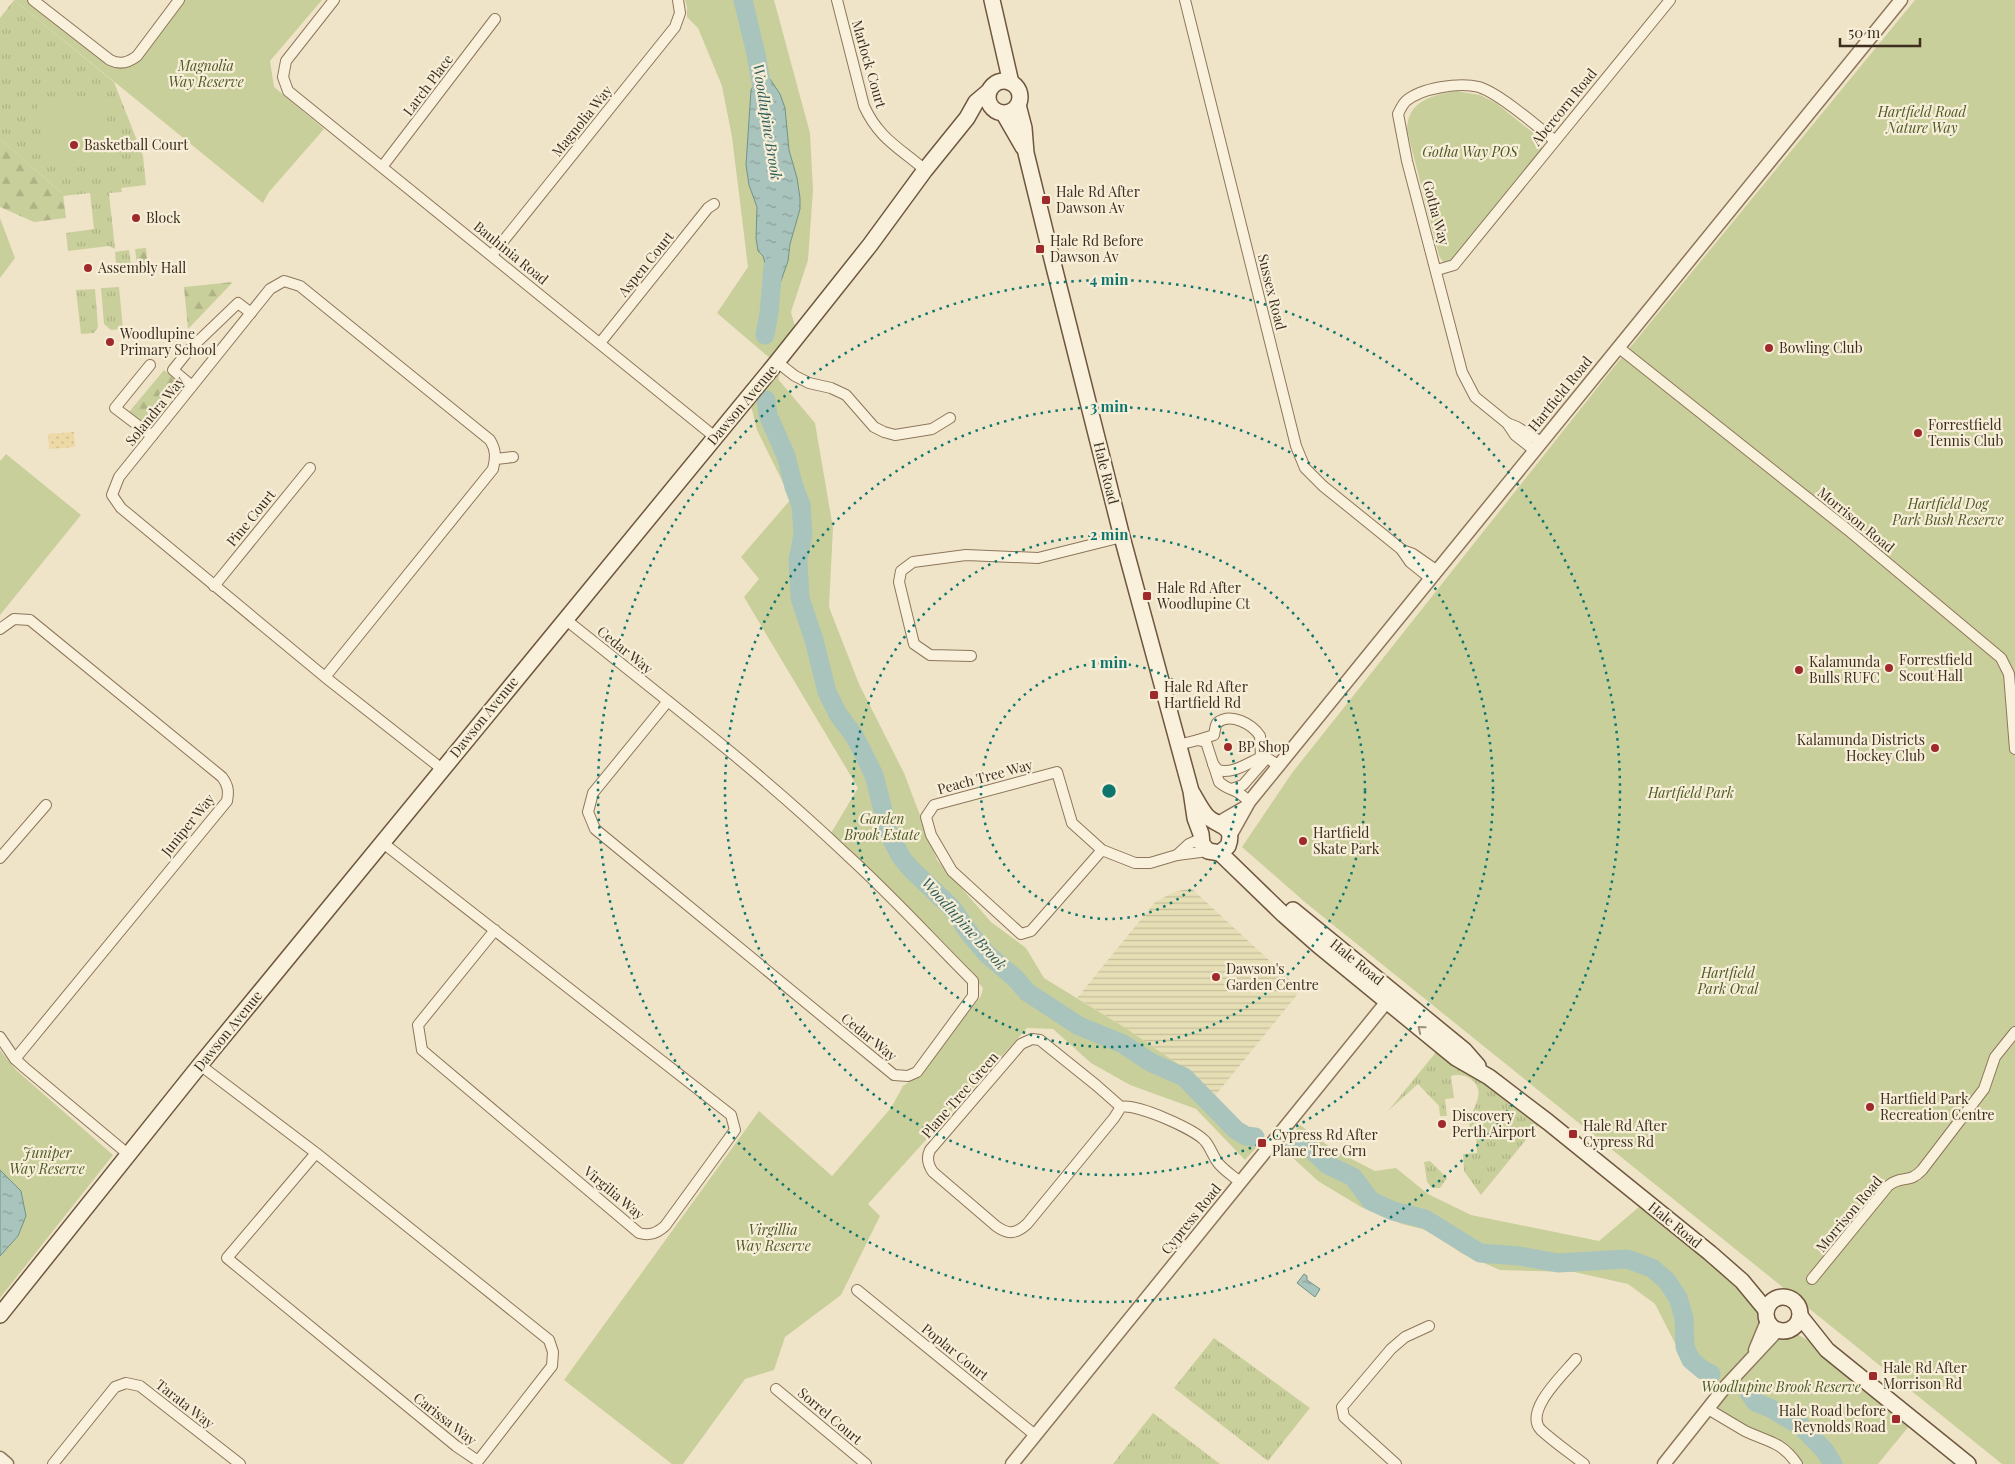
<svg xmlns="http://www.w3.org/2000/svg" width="2015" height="1464" font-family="'Playfair Display',serif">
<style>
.farmland{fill:url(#farmland-rules)}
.grass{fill:url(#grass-tufts)}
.forest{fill:url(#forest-firs)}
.sand{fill:url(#sand-dots)}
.green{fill:#c9cf9b}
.water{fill:url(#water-ripples);stroke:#6f938a}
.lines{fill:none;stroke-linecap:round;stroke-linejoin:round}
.river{stroke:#a9c4bc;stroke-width:19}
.minor-casing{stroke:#8d765c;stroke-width:12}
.tertiary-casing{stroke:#8d765c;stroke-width:15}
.secondary-casing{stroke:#6f573f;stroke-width:18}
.minor{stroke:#faf1dc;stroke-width:10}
.tertiary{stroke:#faf1dc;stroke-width:12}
.secondary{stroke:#faf1dc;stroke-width:15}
.oneway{stroke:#9c907e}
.ring{fill:none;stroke:#0f766e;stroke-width:2.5;stroke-dasharray:2.5 5}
.poi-dot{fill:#9e2a2b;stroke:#f7eed8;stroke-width:2}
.labels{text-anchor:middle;stroke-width:4.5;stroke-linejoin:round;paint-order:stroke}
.street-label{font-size:14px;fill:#3d2e20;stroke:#f7eed8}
.park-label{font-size:14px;font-style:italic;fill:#4d5a26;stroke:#f7eed8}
.poi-label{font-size:14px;fill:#3d2e20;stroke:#f7eed8;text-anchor:start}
.water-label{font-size:15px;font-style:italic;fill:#2f5d5a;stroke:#f7eed8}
.centre{fill:#0f766e;stroke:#f7eed8;stroke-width:2.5}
.ring-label{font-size:15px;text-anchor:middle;font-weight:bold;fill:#0f766e;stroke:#f7eed8;stroke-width:4.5;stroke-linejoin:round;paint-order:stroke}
</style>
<defs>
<pattern id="farmland-rules" width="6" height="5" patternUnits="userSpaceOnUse" patternTransform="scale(1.25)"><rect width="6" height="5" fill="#e6deb5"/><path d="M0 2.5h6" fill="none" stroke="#c6bf9b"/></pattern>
<pattern id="grass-tufts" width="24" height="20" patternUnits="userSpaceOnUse" patternTransform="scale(1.25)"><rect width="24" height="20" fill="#c9cf9b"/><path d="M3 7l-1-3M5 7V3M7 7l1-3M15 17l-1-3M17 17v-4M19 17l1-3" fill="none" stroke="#aeb285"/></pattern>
<pattern id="forest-firs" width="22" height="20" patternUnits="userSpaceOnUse" patternTransform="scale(1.25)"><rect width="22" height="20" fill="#c9cf9b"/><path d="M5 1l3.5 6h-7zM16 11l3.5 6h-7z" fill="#aeb285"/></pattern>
<pattern id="sand-dots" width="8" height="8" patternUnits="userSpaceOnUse" patternTransform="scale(1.25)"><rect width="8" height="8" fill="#ecd9a5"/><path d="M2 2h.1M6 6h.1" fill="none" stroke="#cbbb8e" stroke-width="1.8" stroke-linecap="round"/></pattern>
<pattern id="water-ripples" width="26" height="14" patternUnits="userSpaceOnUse" patternTransform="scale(1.25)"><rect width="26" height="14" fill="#a9c4bc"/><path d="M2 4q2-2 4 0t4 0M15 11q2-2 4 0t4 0" fill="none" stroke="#8ba098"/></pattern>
</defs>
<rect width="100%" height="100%" fill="#f0e4c8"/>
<path class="farmland" d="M1191,888L1301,990L1214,1097L1191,1073L1127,1029L1077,998L1155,902L1174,892Z"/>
<g class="grass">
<path d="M14,0L114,82L143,156L146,185L121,188L122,192L109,193L115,249L109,246L68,251L66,233L94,229L90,193L63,196L62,193L0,139V18Z"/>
<path d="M129,250L132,273L117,275L115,252Z"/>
<path d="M119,287L123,329L111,330L104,324L101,288Z"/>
<path d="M95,289L98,327L94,333L81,334L76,290Z"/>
<path d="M1441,1046L1543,1119L1481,1195L1464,1171L1463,1154L1477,1153L1476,1132H1470C1469,1127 1469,1121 1471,1116C1476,1103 1485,1091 1471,1079C1465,1075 1458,1074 1451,1076L1454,1098L1445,1099L1447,1116H1440L1439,1106L1418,1084L1388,1111Z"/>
<path d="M1430,1161L1447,1178L1440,1188H1432L1427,1182L1424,1162Z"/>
<path d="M1214,1338L1310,1408L1268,1461L1174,1388Z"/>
<path d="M1153,1413L1220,1464H1113Z"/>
</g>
<g class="forest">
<path d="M0,139L63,194L66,218L34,222L0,207Z"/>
<path d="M146,248L148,271L138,272L135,249Z"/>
<path d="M233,282L188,329L184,287Z"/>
<path d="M164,370L177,381L142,423L129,412Z"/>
</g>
<path class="sand" d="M74,432L75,447L49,449L48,434Z"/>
<g class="green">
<path d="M14,0H37L117,60L137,56L183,0H322L270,61L274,87L324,129L269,192L263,203Z"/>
<path d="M685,0H774L810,133L813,190L808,260L791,312L796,330L778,379L815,423L833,528L829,607L859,684L904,773L937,860L991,922L1026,948L1044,978L1127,1029L1191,1073L1222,1105L1256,1148L1245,1160L1196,1109L1130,1085L1091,1063L1053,1029L1027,1028L868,1204L880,1216L841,1295L785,1337L774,1370L745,1379L683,1464H672L564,1380L759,1111L832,1176L891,1108L903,1086L919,1075L981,996L983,988L831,833L858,788L744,597L759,579L741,557L791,499L757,430L748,394L772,360L717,313L748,267L732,137L722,86L698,28L687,17V7Z"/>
<path d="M1915,0H2015V1464H2002L1306,903L1242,847L1292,773L1609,373Z"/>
<path d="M1456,91L1480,95L1496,103L1537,136L1542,145V150L1452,262L1444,263L1439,256L1407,130C1407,101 1432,95 1456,91Z"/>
<path d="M100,95L107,159L46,166L37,101Z"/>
<path d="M0,218L15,258L0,278Z"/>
<path d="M6,454L81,515L0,615V461Z"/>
<path d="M0,1050L16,1070L113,1155L0,1298Z"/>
<path d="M1300,1125L1334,1150L1375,1171L1396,1168L1428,1194L1471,1215L1599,1241L1646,1201L1742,1281L1772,1327L1784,1331L1789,1330L1827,1350L1914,1420L1878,1464H1797L1784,1449L1708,1409L1725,1387L1676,1345L1655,1304L1628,1284L1574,1272L1500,1270L1461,1253L1434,1232L1402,1224L1361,1207L1318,1181L1281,1147Z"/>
</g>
<g class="water">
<path d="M763,77L770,79L780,94L785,108L789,150L797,178L800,198V209L790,244L788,261L777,292H766L765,263L763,256L758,251L756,238L757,207L749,185L746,165L751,90L756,81Z"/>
<path d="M0,1170L21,1191L26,1216L18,1236L0,1256Z"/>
<path d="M1304,1274L1307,1276V1280L1320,1289L1315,1297L1297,1283Z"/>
</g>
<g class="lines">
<g class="river">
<path d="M743,0L756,54L765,104"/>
<path d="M765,335L769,313L773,267"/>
<path d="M766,400L768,415L786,456L794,487L801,505L803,534L798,560L800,598L814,640L827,692L838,714L855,737L874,775L889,834L901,857L911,869L952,908L970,934L987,954L1015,978L1027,992L1079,1026L1123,1044L1150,1062L1184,1077L1236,1130L1246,1136L1255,1137"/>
<path d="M1287,1141L1309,1147L1328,1165L1353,1177L1371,1201L1393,1211L1425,1219L1480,1253L1519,1256L1558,1263L1627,1259L1652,1268L1667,1281L1678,1298L1684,1318L1685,1347L1691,1360L1703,1370L1711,1374"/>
<path d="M1748,1391L1755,1402L1770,1408L1801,1426L1825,1451L1833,1464"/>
</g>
<defs>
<g id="minor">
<path d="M33,0L110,60C120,65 128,63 137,56L179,0"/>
<path d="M334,0L286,61L283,77L288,91L715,437"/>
<path d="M837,0L864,106C879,139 900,148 925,170"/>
<path d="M1185,0L1296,446L1305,468L1323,486L1401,549L1410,562L1430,578"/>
<path d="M382,167L495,19"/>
<path d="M492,255L675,27L680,13L678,0"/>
<path d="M1437,270L1454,265L1670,0"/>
<path d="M600,343L708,208L714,204"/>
<path d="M1618,347L1848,530L2001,658L2009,674L2015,749"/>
<path d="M777,362L795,376L809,383L831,388L846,395L874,427L884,432L895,435L932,429L950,418"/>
<path d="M150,365L115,408L152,436"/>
<path d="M192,386L173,370L189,350L238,303L251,313"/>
<path d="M1507,423L1517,427L1541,442"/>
<path d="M1534,450L1515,435L1507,423L1475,397L1462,372L1407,161L1398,114C1400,110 1402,105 1406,101C1421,88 1459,82 1479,87C1499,93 1537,126 1554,140"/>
<path d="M496,459L513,457"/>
<path d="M1402,550L1413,554L1436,570"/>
<path d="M214,586L310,468"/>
<path d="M565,619C661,696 758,770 847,855C891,895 931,939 973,981V996L917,1072L908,1076L894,1075L595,829L588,812L593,793L668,701"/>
<path d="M0,629L14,619L30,620L222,777C228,785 229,791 227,801L15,1059"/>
<path d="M971,656L930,655L914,644L899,582L901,571L913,562L966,555L1038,558L1122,537"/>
<path d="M325,677L493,469C496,457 496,450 490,440L300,286L284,281L270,289L119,477L112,495L121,508L325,677L442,769"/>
<path d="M1198,740L1214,735C1215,731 1215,726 1217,723C1231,712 1252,724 1260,736L1261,757L1260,765"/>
<path d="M1178,745L1198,740L1206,742L1219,782C1230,792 1236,787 1249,802"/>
<path d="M1213,764L1218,770C1233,775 1251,761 1264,756L1278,765"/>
<path d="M1232,789L1243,785L1264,761"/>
<path d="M383,843L731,1115L735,1130L665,1226C657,1233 650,1236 639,1233L422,1050L418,1025L495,930"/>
<path d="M1102,850L1031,931L1021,934L952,871L931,835L926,817L934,805L1057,772L1072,823L1102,850L1135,863H1150L1177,855L1208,851"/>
<path d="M1177,855L1189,844L1200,839"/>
<path d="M0,858L46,805"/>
<path d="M0,1037L15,1059L25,1068L129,1155"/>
<path d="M200,1065L316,1153L549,1340L553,1352L552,1366L478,1461L456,1446L227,1258L316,1153"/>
<path d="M1121,1107L1114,1118L1027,1224C1016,1234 1008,1235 996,1226L933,1172C928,1165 926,1158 930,1150L1021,1044L1032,1039L1040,1040L1096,1085L1121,1107C1136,1103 1194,1129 1205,1141C1211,1148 1213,1157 1219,1164C1225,1171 1233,1176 1240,1182"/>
<path d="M1812,1279L1888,1186C1902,1174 1908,1185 1922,1170L1984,1089L1995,1057L2015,1032"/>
<path d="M857,1290L1035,1435"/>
<path d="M1576,1359C1564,1374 1523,1411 1541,1430C1554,1442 1570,1453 1584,1464"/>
<path d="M776,1389L866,1464"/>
<path d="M1708,1409C1720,1416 1733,1424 1745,1431C1768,1442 1781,1441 1797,1464"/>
<path d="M53,1464L115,1387L126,1383L140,1386L240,1464"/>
<path d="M1396,1464L1344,1417L1342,1407L1391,1349L1405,1337L1429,1326"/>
</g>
<g id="tertiary">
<path d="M1218,823L1244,808"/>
<path d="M1230,836L1249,802L1901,0"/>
<path d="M1755,1350L1767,1321"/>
<path d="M0,1458L7,1464"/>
<path d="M1012,1464L1393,994"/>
<path d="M1664,1464L1725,1387L1778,1330"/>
</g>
<g id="secondary">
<path d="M992,0L1011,83"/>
<circle cx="1004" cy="97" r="16"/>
<path d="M1018,105L1024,128L1026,153L1052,259L1122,537L1191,791L1195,818L1201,834L1202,844L1208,851L1220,853L1228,846C1236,824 1216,827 1206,815C1200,808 1196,799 1191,791"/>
<path d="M1004,114L1023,147"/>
<path d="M1220,853L1284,915L1318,945L1456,1058L1489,1077L1548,1122L1710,1253L1742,1281L1766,1310"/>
<path d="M1293,910L1442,1032L1464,1050L1478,1066"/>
<circle cx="1783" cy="1314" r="17"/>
<path d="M0,1315L200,1065L777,362L870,245L925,170L967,118L976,102L989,91"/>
<path d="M1800,1316L1827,1350L1968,1464"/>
</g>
</defs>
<use href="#minor" class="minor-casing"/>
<use href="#tertiary" class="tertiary-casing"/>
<use href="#secondary" class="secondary-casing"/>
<use href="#minor" class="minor"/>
<use href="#tertiary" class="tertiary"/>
<use href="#secondary" class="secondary"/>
</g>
<defs><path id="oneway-chevron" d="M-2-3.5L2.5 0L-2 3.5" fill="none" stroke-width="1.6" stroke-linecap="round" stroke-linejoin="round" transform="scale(1.25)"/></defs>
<use class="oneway" href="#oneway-chevron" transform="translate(1421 1029) rotate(-141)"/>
<g class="ring">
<circle cx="1109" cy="791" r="128"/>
<circle cx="1109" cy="791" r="256"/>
<circle cx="1109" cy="791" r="384"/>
<circle cx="1109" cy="791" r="511"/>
</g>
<g class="poi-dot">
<circle cx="74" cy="145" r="5"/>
<rect x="1041" y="195" width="10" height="10" rx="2.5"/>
<circle cx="136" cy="218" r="5"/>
<rect x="1035" y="244" width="10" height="10" rx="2.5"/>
<circle cx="88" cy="268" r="5"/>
<circle cx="110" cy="342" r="5"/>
<circle cx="1769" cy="348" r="5"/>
<circle cx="1918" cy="433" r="5"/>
<rect x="1142" y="591" width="10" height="10" rx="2.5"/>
<circle cx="1889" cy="668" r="5"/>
<circle cx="1799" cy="670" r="5"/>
<rect x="1149" y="690" width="10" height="10" rx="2.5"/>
<circle cx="1228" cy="747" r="5"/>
<circle cx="1935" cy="748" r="5"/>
<circle cx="1303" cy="841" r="5"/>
<circle cx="1216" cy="977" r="5"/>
<circle cx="1870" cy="1107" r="5"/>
<circle cx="1442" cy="1124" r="5"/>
<rect x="1568" y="1129" width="10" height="10" rx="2.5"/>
<rect x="1257" y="1138" width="10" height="10" rx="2.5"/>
<rect x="1868" y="1371" width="10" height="10" rx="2.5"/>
<rect x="1891" y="1414" width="10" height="10" rx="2.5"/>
</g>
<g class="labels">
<g class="street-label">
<text transform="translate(869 64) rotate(74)" y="5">Marlock Court</text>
<text transform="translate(428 85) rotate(-53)" y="5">Larch Place</text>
<text transform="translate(1564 107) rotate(-51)" y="5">Abercorn Road</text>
<text transform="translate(582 121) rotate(-51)" y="5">Magnolia Way</text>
<text transform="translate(1436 213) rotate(75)" y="5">Gotha Way</text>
<text transform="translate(511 253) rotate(39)" y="5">Bauhinia Road</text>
<text transform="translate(646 264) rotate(-51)" y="5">Aspen Court</text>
<text transform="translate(1272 292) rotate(76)" y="5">Sussex Road</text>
<text transform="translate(1560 394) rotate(-51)" y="5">Hartfield Road</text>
<text transform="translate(742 405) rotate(-50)" y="5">Dawson Avenue</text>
<text transform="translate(155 411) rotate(-51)" y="5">Solandra Way</text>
<text transform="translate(1106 473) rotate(76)" y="5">Hale Road</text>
<text transform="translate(251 518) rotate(-51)" y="5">Pine Court</text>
<text transform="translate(1856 520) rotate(39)" y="5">Morrison Road</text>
<text transform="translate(625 650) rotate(39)" y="5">Cedar Way</text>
<text transform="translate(484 717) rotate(-51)" y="5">Dawson Avenue</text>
<text transform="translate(985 777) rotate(-15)" y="5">Peach Tree Way</text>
<text transform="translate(188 825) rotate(-51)" y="5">Juniper Way</text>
<text transform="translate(1357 962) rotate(39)" y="5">Hale Road</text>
<text transform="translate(228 1031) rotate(-51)" y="5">Dawson Avenue</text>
<text transform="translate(869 1037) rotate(39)" y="5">Cedar Way</text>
<text transform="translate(960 1095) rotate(-49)" y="5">Plane Tree Green</text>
<text transform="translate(614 1193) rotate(40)" y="5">Virgilia Way</text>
<text transform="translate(1849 1214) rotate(-50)" y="5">Morrison Road</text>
<text transform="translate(1191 1219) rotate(-51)" y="5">Cypress Road</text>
<text transform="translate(1675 1225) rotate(39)" y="5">Hale Road</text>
<text transform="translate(955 1352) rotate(39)" y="5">Poplar Court</text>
<text transform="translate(185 1404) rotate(38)" y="5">Tarata Way</text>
<text transform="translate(830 1416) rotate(40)" y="5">Sorrel Court</text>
<text transform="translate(445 1419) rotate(38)" y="5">Carissa Way</text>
</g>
<g class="park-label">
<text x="206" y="71">Magnolia<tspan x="206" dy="16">Way Reserve</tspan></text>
<text x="1922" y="117">Hartfield Road<tspan x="1922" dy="16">Nature Way</tspan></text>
<text x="1470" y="157">Gotha Way POS</text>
<text x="1948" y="509">Hartfield Dog<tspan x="1948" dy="16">Park Bush Reserve</tspan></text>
<text x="1691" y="798">Hartfield Park</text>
<text x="882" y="824">Garden<tspan x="882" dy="16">Brook Estate</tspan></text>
<text x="1728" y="978">Hartfield<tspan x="1728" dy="16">Park Oval</tspan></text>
<text x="47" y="1158">Juniper<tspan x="47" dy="16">Way Reserve</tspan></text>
<text x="773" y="1235">Virgillia<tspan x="773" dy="16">Way Reserve</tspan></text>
<text x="1781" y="1392">Woodlupine Brook Reserve</text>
</g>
<g class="poi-label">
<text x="84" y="150">Basketball Court</text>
<text x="1056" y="197">Hale Rd After<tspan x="1056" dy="16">Dawson Av</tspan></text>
<text x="146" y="223">Block</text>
<text x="1050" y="246">Hale Rd Before<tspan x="1050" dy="16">Dawson Av</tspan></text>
<text x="98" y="273">Assembly Hall</text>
<text x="120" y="339">Woodlupine<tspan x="120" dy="16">Primary School</tspan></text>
<text x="1779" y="353">Bowling Club</text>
<text x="1928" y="430">Forrestfield<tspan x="1928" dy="16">Tennis Club</tspan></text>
<text x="1157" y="593">Hale Rd After<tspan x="1157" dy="16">Woodlupine Ct</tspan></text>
<text x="1899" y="665">Forrestfield<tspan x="1899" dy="16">Scout Hall</tspan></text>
<text x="1809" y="667">Kalamunda<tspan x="1809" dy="16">Bulls RUFC</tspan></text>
<text x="1164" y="692">Hale Rd After<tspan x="1164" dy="16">Hartfield Rd</tspan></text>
<text x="1925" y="745" text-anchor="end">Kalamunda Districts<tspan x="1925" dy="16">Hockey Club</tspan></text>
<text x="1238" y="752">BP Shop</text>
<text x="1313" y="838">Hartfield<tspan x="1313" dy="16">Skate Park</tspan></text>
<text x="1226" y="974">Dawson's<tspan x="1226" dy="16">Garden Centre</tspan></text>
<text x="1880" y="1104">Hartfield Park<tspan x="1880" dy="16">Recreation Centre</tspan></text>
<text x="1452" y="1121">Discovery<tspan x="1452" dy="16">Perth Airport</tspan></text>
<text x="1583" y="1131">Hale Rd After<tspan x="1583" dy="16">Cypress Rd</tspan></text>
<text x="1272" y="1140">Cypress Rd After<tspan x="1272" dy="16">Plane Tree Grn</tspan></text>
<text x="1883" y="1373">Hale Rd After<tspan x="1883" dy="16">Morrison Rd</tspan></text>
<text x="1886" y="1416" text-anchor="end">Hale Road before<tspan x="1886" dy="16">Reynolds Road</tspan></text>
</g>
<g class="water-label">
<text transform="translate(767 122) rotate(81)" y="5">Woodlupine Brook</text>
<text transform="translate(964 924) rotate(48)" y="5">Woodlupine Brook</text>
</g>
</g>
<circle cx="1109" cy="791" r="8" class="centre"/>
<g class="ring-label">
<text x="1109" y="285">4 min</text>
<text x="1109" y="412">3 min</text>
<text x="1109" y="540">2 min</text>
<text x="1109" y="668">1 min</text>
</g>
<path d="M1840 38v8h80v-8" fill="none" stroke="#3d2e20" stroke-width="2.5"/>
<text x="1848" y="38" font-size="15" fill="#3d2e20" stroke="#f7eed8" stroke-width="4" paint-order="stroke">50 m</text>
</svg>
